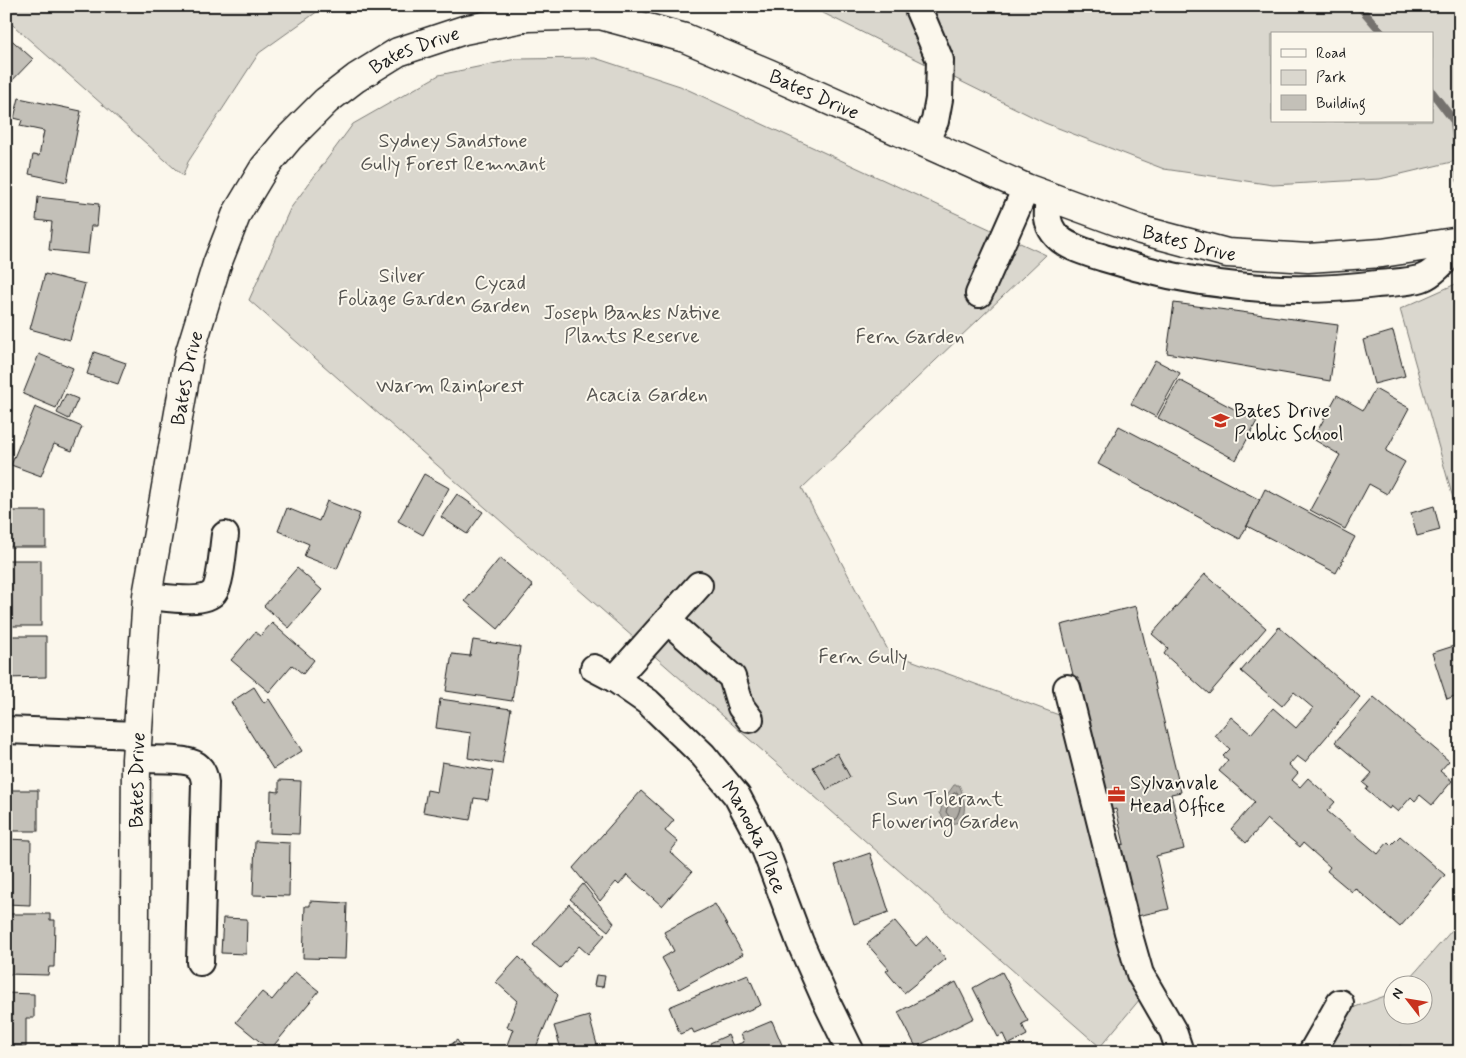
<svg xmlns="http://www.w3.org/2000/svg" width="1466" height="1058" font-family="Mynerve,sans-serif">
<style>
.green{fill:#dad7ce;stroke:#7b7a75;fill-rule:evenodd}
.water{fill:#afaca5;stroke:#74726e}
.lines{fill:none;stroke-linecap:round;stroke-linejoin:round}
.shore{stroke:#575653;stroke-width:1}
.stream{stroke:#74726e;stroke-width:8}
.building{fill:#c3c0b8;stroke:#1c1c1c}
.minor-casing{stroke:#1c1c1c;stroke-width:30}
.major-casing{stroke:#1c1c1c;stroke-width:31}
.minor{stroke:#fbf7ec;stroke-width:26}
.major{stroke:#fbf7ec;stroke-width:28}
.labels{text-anchor:middle;stroke-width:4;stroke-linejoin:round;paint-order:stroke}
.street-label{font-size:20px;fill:#1c1c1c;stroke:#fbf7ec}
.park-label{font-size:20px;fill:#555451;stroke:#fbf7ec}
.poi-label{font-size:20px;fill:#1c1c1c;stroke:#fbf7ec;text-anchor:start}
</style>
<rect width="100%" height="100%" fill="#fbf7ec"/>
<filter id="ink" filterUnits="userSpaceOnUse"><feTurbulence type="fractalNoise" baseFrequency=".02" numOctaves="2"/><feDisplacementMap in="SourceGraphic" scale="10" xChannelSelector="R" yChannelSelector="G"/><feConvolveMatrix kernelMatrix="1 2 1 2 8 2 1 2 1" color-interpolation-filters="sRGB"/></filter>
<g filter="url(#ink)">
<g class="green">
<path d="M6,6H325L259,53L188,162L183,176L6,19Z"/>
<path d="M809,6H1460V160L1380,179L1273,185L1164,169L1045,123ZM1272,34H1432V121H1272Z"/>
<path d="M595,58L680,86L1046,255L802,488L889,652L1067,718L1140,999L1100,1047L249,300L290,209L353,124L439,75L516,59Z"/>
<path d="M1460,282V523L1400,309Z"/>
<path d="M1460,921V1052H1409L1400,1045L1393,1052H1322L1336,1028L1355,1007L1393,993L1394,1016H1424V986L1404,985Z"/>
</g>
<path class="water" d="M954,785H959C966,798 970,828 947,823L940,813L944,799Z"/>
<g class="lines">
<path class="shore" d="M954,793L957,792C962,801 961,810 956,818L951,819L946,812L949,801Z"/>
<g class="stream">
<path d="M1359,6L1383,34"/>
<path d="M1432,92L1454,121L1460,179"/>
<path d="M1459,213L1460,209"/>
</g>
</g>
<g class="building">
<path d="M6,35L33,59L6,87V60L8,58L6,56Z"/>
<path d="M19,98L81,111L67,182L29,174L33,155L39,156L44,131L20,126L22,120L14,118Z"/>
<path d="M38,197L99,204L97,226H91L88,254L49,250L52,222L36,220Z"/>
<path d="M45,274L85,284L70,340L30,329Z"/>
<path d="M1174,303L1338,325L1330,381L1167,353Z"/>
<path d="M1393,331L1405,376L1374,384L1363,340Z"/>
<path d="M94,352L126,363L118,384L87,374Z"/>
<path d="M39,354L73,368L56,408L23,394Z"/>
<path d="M1155,360L1180,373L1156,417L1131,404Z"/>
<path d="M1179,380L1257,421L1236,460L1158,418Z"/>
<path d="M1375,389L1409,408L1386,451L1405,462L1387,494L1369,484L1345,529L1310,510L1340,455L1313,439L1337,395L1363,410Z"/>
<path d="M66,394L78,399L69,419L57,413Z"/>
<path d="M35,407L82,427L72,451L54,444L41,476L11,465Z"/>
<path d="M1119,426L1260,500L1240,539L1098,464Z"/>
<path d="M424,474L449,488L423,535L398,521Z"/>
<path d="M1265,489L1355,537L1336,573L1247,526Z"/>
<path d="M457,494L483,512L467,534L441,517Z"/>
<path d="M327,501L360,514L337,569L304,556L309,544L278,531L287,508L319,521Z"/>
<path d="M1434,506L1440,530L1417,536L1411,513Z"/>
<rect x="6" y="511" width="40" height="36"/>
<path d="M500,558L533,586L498,629L465,601Z"/>
<rect x="6" y="560" width="35" height="66"/>
<path d="M297,568L322,590L289,628L264,606Z"/>
<path d="M1205,574L1266,628L1209,694L1164,654L1168,648L1152,634Z"/>
<path d="M1136,606L1181,792L1171,794L1184,849L1156,856L1169,909L1133,917L1116,846L1124,844L1116,809L1106,812L1061,625Z"/>
<path d="M272,623L314,660L303,674L292,665L269,692L231,660L255,632L260,636Z"/>
<path d="M1279,627L1360,697L1305,762L1297,756L1289,765L1298,773L1292,780L1300,787L1308,778L1335,802L1327,811L1378,854L1388,842L1391,845L1400,836L1445,875L1400,927L1355,888L1352,892L1327,871L1330,867L1303,843L1300,847L1267,819L1246,843L1231,829L1255,802L1219,771L1228,760L1223,756L1230,749L1215,736L1231,717L1251,734L1273,708L1296,728L1313,708L1294,692L1282,706L1241,671Z"/>
<path d="M6,636H46V677L6,678Z"/>
<path d="M473,640L520,647L512,701L446,691L452,654L470,656Z"/>
<path d="M1460,644V694L1447,699L1432,653Z"/>
<path d="M254,687L264,703L269,699L302,751L273,769L231,702Z"/>
<path d="M1374,697L1449,761L1440,771L1452,781L1432,805L1420,795L1415,801L1411,797L1398,812L1391,806L1389,809L1366,790L1368,787L1363,783L1372,773L1335,742Z"/>
<path d="M440,699L511,709L502,764L468,758L471,733L436,728Z"/>
<path d="M837,753L850,777L827,790L813,767Z"/>
<path d="M442,762L493,771L488,800L474,798L470,820L423,812L427,790L437,792Z"/>
<path d="M279,780L301,781L299,834L270,833L271,791L279,792Z"/>
<rect x="6" y="790" width="32" height="41"/>
<path d="M641,791L674,820L665,831L678,842L670,852L692,872L662,906L627,875L619,885L616,882L600,901L573,868Z"/>
<path d="M6,839L31,840L30,905L6,904Z"/>
<path d="M255,841L290,843L289,896L253,895Z"/>
<path d="M870,853L889,912L854,924L835,865Z"/>
<path d="M583,884L614,923L608,931L570,899Z"/>
<path d="M310,901L347,903L345,959L303,958L305,906H310Z"/>
<path d="M569,904L605,935L588,954L579,946L560,968L533,945Z"/>
<path d="M715,904L743,954L679,989L662,958L674,951L664,932Z"/>
<path d="M8,914H50V920H55L54,967H49L48,975L6,974Z"/>
<path d="M223,918L247,919L246,954L221,953Z"/>
<path d="M895,921L916,946L927,936L946,959L904,993L886,971L889,969L867,944Z"/>
<path d="M519,957L558,995L534,1052H506L505,1050L513,1029L507,1027L517,1001L496,982Z"/>
<path d="M295,972L319,991L270,1050L236,1022L262,992L272,1000Z"/>
<path d="M1002,972L1028,1021L1022,1024L1027,1035L1008,1045L1003,1034L998,1037L973,988Z"/>
<path d="M748,974L761,1005L694,1033L692,1029L680,1034L669,1007Z"/>
<path d="M596,975L605,976L603,987L594,986Z"/>
<path d="M956,982L974,1018L916,1047L898,1012Z"/>
<path d="M6,993L34,994V1018H26V1047H6Z"/>
<path d="M589,1016L599,1052H562L554,1026Z"/>
<path d="M772,1021L785,1052H714L710,1043L728,1035L733,1046L744,1042L741,1034Z"/>
<path d="M457,1040L465,1052H441Z"/>
</g>
<g class="lines">
<defs>
<g id="minor">
<path d="M917,6L940,60L939,99L935,121L925,142"/>
<path d="M1049,197C1048,212 1045,221 1054,233C1064,247 1089,253 1104,258C1192,286 1286,296 1377,284C1389,283 1411,282 1422,278C1436,273 1451,254 1460,242"/>
<path d="M979,294L1026,188"/>
<path d="M147,596C163,597 203,605 214,592C221,583 223,547 225,535"/>
<path d="M668,621L732,677L741,707L750,719"/>
<path id="s1" d="M594,668L615,679L648,702L703,755L737,796L765,849L800,942L827,1003L851,1052"/>
<path d="M615,679L699,585"/>
<path d="M1067,688L1128,932L1140,974L1173,1031L1180,1052"/>
<path d="M6,730L137,735"/>
<path d="M136,759C150,760 185,757 196,765C203,770 204,776 205,783L200,962"/>
<path d="M1312,1052L1340,1003"/>
</g>
<g id="major">
<path id="s2" d="M134,1052L136,759L147,596L189,355L217,264L237,213L264,168L289,138L326,101L356,78L398,52L464,30L528,17L600,15L685,38L770,74L1026,188L1141,230L1227,253L1308,258L1382,253L1460,241"/>
</g>
</defs>
<use href="#minor" class="minor-casing"/>
<use href="#major" class="major-casing"/>
<use href="#minor" class="minor"/>
<use href="#major" class="major"/>
</g>
</g>
<defs>
<symbol id="school-bare" viewBox="-9 -9 18 18"><path d="M0-5L7-2L0 1L-7-2ZM-4 1L0 2.5L4 1V4Q0 6-4 4Z" fill="#c8321e" stroke="#fbf7ec" stroke-width="2.5" paint-order="stroke"/></symbol>
<symbol id="office-bare" viewBox="-9 -9 18 18"><path d="M-6-3h4V-5.5h4V-3h4V5H-6ZM-1-4.5V-3h2v-1.5ZM-6 0V1H6V0Z" fill="#c8321e" stroke="#fbf7ec" stroke-width="2.5" paint-order="stroke"/></symbol>
</defs>
<g fill-rule="evenodd">
<use href="#school-bare" x="1208" y="408" width="25" height="25"/>
<use href="#office-bare" x="1104" y="782" width="25" height="25"/>
</g>
<g class="labels">
<g class="street-label">
<text dy="7" stroke="none"><textPath href="#s2" startOffset="1098">Bates Drive</textPath></text>
<text dy="7" stroke="none"><textPath href="#s2" startOffset="1518">Bates Drive</textPath></text>
<text dy="7" stroke="none"><textPath href="#s2" startOffset="1922">Bates Drive</textPath></text>
<text dy="7" stroke="none"><textPath href="#s2" startOffset="678">Bates Drive</textPath></text>
<text dy="7" stroke="none"><textPath href="#s2" startOffset="272">Bates Drive</textPath></text>
<text dy="7" stroke="none"><textPath href="#s1" startOffset="238">Manooka Place</textPath></text>
</g>
<g class="park-label">
<text x="453" y="147">Sydney Sandstone<tspan x="453" dy="23">Gully Forest Remnant</tspan></text>
<text x="402" y="282">Silver<tspan x="402" dy="23">Foliage Garden</tspan></text>
<text x="500" y="289">Cycad<tspan x="500" dy="23">Garden</tspan></text>
<text x="632" y="319">Joseph Banks Native<tspan x="632" dy="23">Plants Reserve</tspan></text>
<text x="910" y="343">Fern Garden</text>
<text x="450" y="392">Warm Rainforest</text>
<text x="647" y="401">Acacia Garden</text>
<text x="863" y="663">Fern Gully</text>
<text x="945" y="805">Sun Tolerant<tspan x="945" dy="23">Flowering Garden</tspan></text>
</g>
<g class="poi-label">
<text x="1234" y="417">Bates Drive<tspan x="1234" dy="23">Public School</tspan></text>
<text x="1130" y="789">Sylvanvale<tspan x="1130" dy="23">Head Office</tspan></text>
</g>
</g>
<rect width="1466" height="1058" fill="none" stroke="#fbf7ec" stroke-width="25"/>
<rect x="12" y="12" width="1441" height="1033" fill="none" stroke="#1c1c1c" stroke-width="2" filter="url(#ink)"/>
<rect x="1271" y="32" width="162" height="90" fill="#fbf7ec" stroke="#a29f99"/>
<rect x="1281" y="49" width="25" height="8" fill="#fbf7ec" stroke="#a29f99"/>
<text x="1316" y="58" font-size="15" fill="#1c1c1c">Road</text>
<rect x="1281" y="70" width="25" height="15" fill="#dad7ce" stroke="#a29f99"/>
<text x="1316" y="82" font-size="15" fill="#1c1c1c">Park</text>
<rect x="1281" y="95" width="25" height="15" fill="#c3c0b8" stroke="#a29f99"/>
<text x="1316" y="108" font-size="15" fill="#1c1c1c">Building</text>
<g transform="translate(1408 1000) rotate(301)"><circle r="24" fill="#fbf7ec" stroke="#a29f99"/>
<path d="M0-4L9 19L0 12L-9 19Z" fill="#c8321e"/>
<text y="-8" font-size="14" font-weight="bold" text-anchor="middle" fill="#1c1c1c">N</text>
</g>
</svg>
